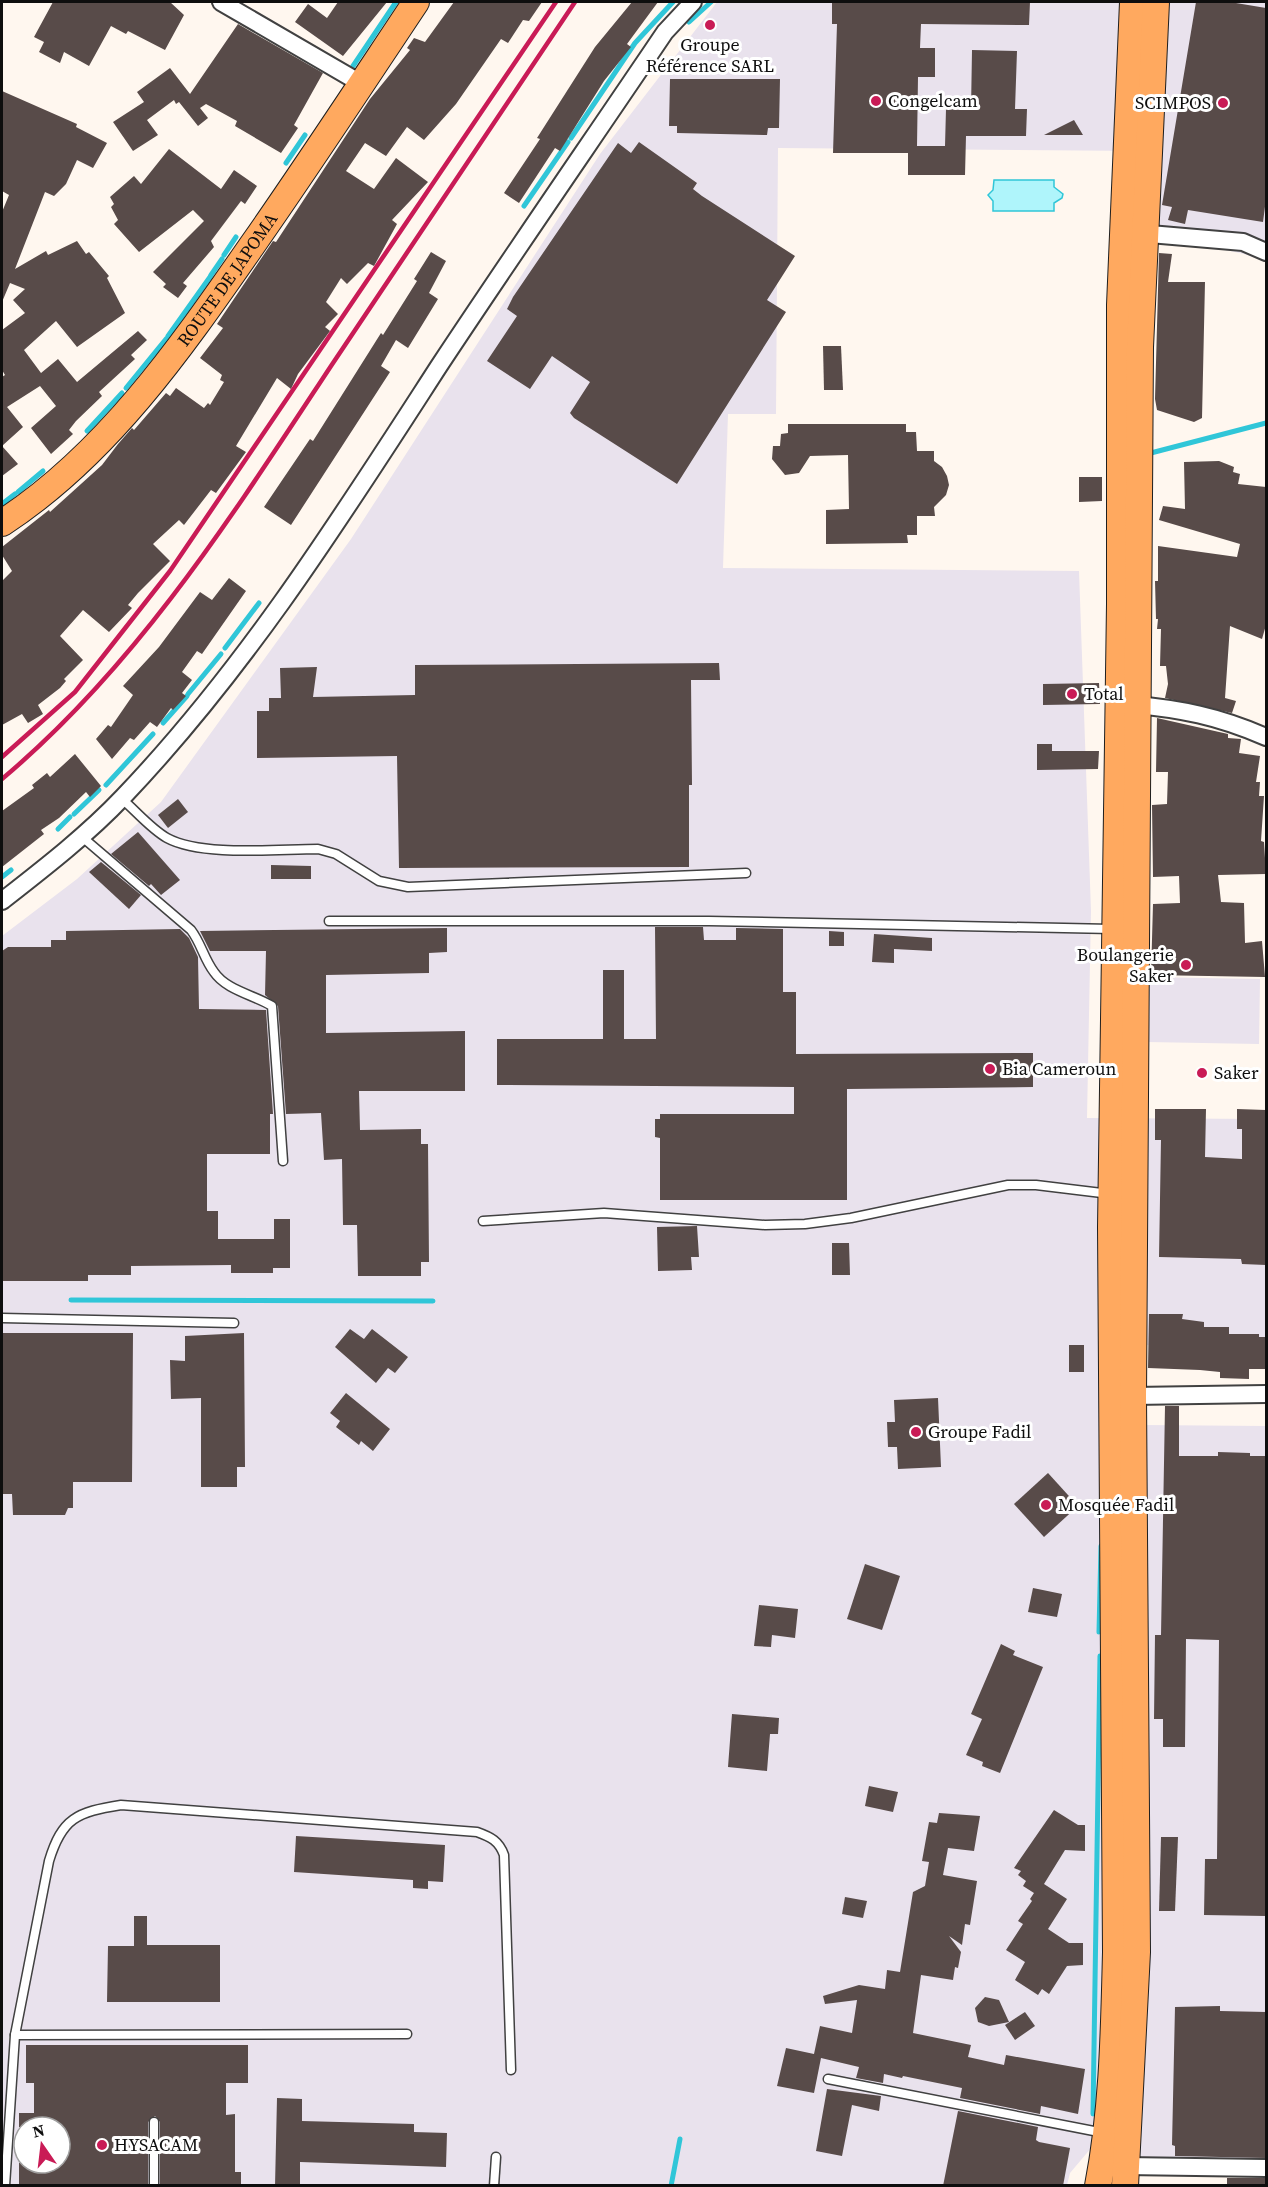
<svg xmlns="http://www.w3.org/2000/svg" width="1268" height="2187" font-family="'Source Serif 4',serif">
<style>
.industrial{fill:#e9e2ed;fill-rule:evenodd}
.water{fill:#aff5fb;stroke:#30c6d8;stroke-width:1.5}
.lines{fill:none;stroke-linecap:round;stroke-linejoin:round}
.stream{stroke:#30c6d8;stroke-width:5}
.building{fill:#584b49}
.service-casing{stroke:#414141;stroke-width:11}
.minor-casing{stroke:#414141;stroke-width:20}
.primary-casing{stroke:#1f1f1f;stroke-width:28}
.service{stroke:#fff;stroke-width:8}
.minor{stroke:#fff;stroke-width:16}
.primary{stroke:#ffa95f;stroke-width:26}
.rail{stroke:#c91b56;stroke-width:4.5}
.poi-dot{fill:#c91b56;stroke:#fff;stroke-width:2}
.labels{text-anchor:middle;stroke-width:6;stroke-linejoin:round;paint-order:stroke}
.poi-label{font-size:18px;fill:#0e0e0e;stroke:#fff;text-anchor:start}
.street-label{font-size:18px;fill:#0e0e0e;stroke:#fff}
</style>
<rect width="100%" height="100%" fill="#fff7ef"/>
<g class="industrial">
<path d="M717,2H1266V262L1244,254L1142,232L1143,151L778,148L776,414H728L723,568L1079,571L1091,911L1087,1118L1266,1119V1346L1141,1345L1143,1425L1266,1426V2172L1131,2171L1108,2128L1070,2173L1067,2185L2,2186V936L77,879L161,802L351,539L600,154ZM24,2127H60V2163H24Z"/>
<path d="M1145,977L1260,979L1259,1044L1147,1042Z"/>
</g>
<path class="water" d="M994,180H1054V187L1063,194L1062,198L1054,203V211H993V201L988,195L993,190Z"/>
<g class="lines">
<g class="stream">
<path d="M689,22L711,2"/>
<path d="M353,66L396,2"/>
<path d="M571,138L635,43L673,2"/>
<path d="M286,163L305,135"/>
<path d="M524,206L568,142"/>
<path d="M224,255L236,237"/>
<path d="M211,275L222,259"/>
<path d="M168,336L210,277"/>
<path d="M126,388L166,339"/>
<path d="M87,431L122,393"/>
<path d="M1147,454L1266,423"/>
<path d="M18,492L43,471"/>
<path d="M2,504L15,494"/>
<path d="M225,648L259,603"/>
<path d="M188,694L221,654"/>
<path d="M163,723L187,696"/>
<path d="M106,785L153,734"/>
<path d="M74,814L99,790"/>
<path d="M58,829L70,817"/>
<path d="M2,877L11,870"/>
<path d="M71,1300L433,1301"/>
<path d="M1099,1632L1101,1546"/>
<path d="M1093,2114L1100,1656"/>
<path d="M671,2186L680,2139"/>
</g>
</g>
<g class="building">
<path d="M53,2H170L184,15L165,50L128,31L126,34L111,26L89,66L64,52L60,63L39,52L44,42L34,37Z"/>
<path d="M338,2H387L343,56L295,22L308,4L327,18Z"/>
<path d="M454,2H542L529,21L523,20L508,43L501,39L456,104L424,140L407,127L386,156L365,143L346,171L374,189L396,158L428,182L392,220L397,224L374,266L368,263L347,284L341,278L326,302L338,314L325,327L330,331L298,374L291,389L277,378L236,446L246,452L216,493L211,490L184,525L179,520L153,544L170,561L138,593L128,605L132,608L109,632L83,610L60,636L83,660L64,679L66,681L60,688L38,705L43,714L28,723L22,714L2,725V581L12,571L2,555V547L49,510L50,512L102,465L118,444L132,428L134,430L166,393L170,396L176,388L204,408L208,403L210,405L224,382L220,380L222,375L200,358L223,328L217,324L273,241L276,242L370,99L410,50L407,48L414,38L425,42Z"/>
<path d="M632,2H658L627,44L631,47L604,81L560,151L555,148L519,203L504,193L540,139L537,138L595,47Z"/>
<path d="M832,2H1030L1029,25L921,24L920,48H935V77H918L917,146H945L946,109L971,110L972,50L1017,51L1015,109H1027L1026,136H966L965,175H908V153H833L837,24H832Z"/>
<path d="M1196,2H1230L1266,8V199L1263,222L1188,210L1185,224L1168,220L1172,207L1162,205Z"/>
<path d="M238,24L323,73L294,125L298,128L281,153L235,126L237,121L206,104L200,108L208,118L198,126L179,102L176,104L174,100L147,120L158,135L133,151L113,122L144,102L137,92L170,68L190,94Z"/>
<path d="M670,79H780L779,128H768L767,135L677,133V126H669Z"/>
<path d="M2,91L77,124L76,127L107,143L93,168L77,160L66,184L54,196L45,192L15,269L46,251L48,255L77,241L86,254L89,252L109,276L107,278L125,313L77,347L56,321L24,350L41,373L58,359L77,382L138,331L147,340L131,355L135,359L99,392L102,396L76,421L69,430L73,434L51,454L31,428L56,406L40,386L7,407L23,427L2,446L18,464L2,476V377L5,375L2,370V330L25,313L13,300L25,289L10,283L2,302V212L9,195L2,191Z"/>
<path d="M1074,120L1083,135H1044Z"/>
<path d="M639,142L697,183L693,189L702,196L795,256L767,300L786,312L677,484L574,418L570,413L590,382L552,356L530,389L487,361L517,316L507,309L513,297L618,143L631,153Z"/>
<path d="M169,149L221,189L234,170L257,186L245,204L241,201L211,241L214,247L183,283L187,286L178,298L163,287L166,284L153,272L204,221L193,210L139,252L114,224L118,220L111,207L114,204L110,197L134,176L141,184Z"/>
<path d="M431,252L446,261L429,293L438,299L408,348L396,340L381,366L390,372L291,525L264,507L310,439L313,441L381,333L383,335L417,281L414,279Z"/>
<path d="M1159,253L1172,254L1168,282H1205L1202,418L1194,422L1157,410L1155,399Z"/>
<path d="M823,346H841L843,390H824Z"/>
<path d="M788,424H906V432H916L917,451H934V461L942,467L947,476L949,485L946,495L934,507L935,516H917V535H907L908,543L826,544V510L849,509L848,455L810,456L799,473L785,475L772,459L773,446H780L781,434L788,433Z"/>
<path d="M1219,461L1234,467L1233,472L1240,474L1238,484L1266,487V625L1262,639L1230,626L1225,698L1236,701L1232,713L1165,698L1168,684L1166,666H1160L1161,629H1157L1158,619H1156L1155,581H1158V546L1237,557L1240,544L1159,520L1163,506L1185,509L1184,462Z"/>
<path d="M1079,477H1102V501L1079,502Z"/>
<path d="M229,578L246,591L202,654L197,651L182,672L192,680L182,693L186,696L173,710L171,708L157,727L150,722L134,740L130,738L112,759L96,739L108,725L111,727L133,695L123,686L159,647L200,592L212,600Z"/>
<path d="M719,663L720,680H691L692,785H689V867L399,868L397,756L257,758V711H269V698H281L280,668L317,667L313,697L415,695V665Z"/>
<path d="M1099,683L1100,704L1043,705V684Z"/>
<path d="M1157,718L1228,734V738L1241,739L1239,753L1260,756L1256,782H1260L1259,796H1264L1261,841L1264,842L1266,874L1218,875L1221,902L1244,903L1245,943L1262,941L1265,977L1151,975L1153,904L1180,903L1179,876L1153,877L1152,805L1167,804L1168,772H1156Z"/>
<path d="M1037,744H1052V751H1099L1098,769L1037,770Z"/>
<path d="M75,754L101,786L90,797L86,792L59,818L41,830L44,834L2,867V811L34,788L32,785L47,773L50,777Z"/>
<path d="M178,799L188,812L168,828L158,815Z"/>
<path d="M138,832L180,880L161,895L151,884L149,886L111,854Z"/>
<path d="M101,862L141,895L129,909L89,872Z"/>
<path d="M271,865L311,866V879H271Z"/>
<path d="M655,927H703L704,940H736V928L783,929V992H796V1054L1033,1053V1087L847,1089V1200H660V1138L655,1137V1119H660V1114H794V1087L497,1085V1039H603V970H624V1039H656Z"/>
<path d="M447,928V952L429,953V973L326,975V1033L465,1031V1091H359L360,1130L421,1129V1144H428L429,1262H421V1276H358L357,1225H343L342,1159L324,1160L321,1113L286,1114L278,1006L265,995L266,951H210L200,931Z"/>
<path d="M180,929L189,938L198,957L199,1009L266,1010L273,1114H270V1154H207V1211H218V1239H274V1219H290V1268H273V1273H231V1265L131,1266V1275H88V1281H2V951L8,947H51V940H66V931Z"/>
<path d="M829,931L844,932V946H829Z"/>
<path d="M874,934L932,938V951L894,949V963L872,962Z"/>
<path d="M1155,1109H1206L1205,1157L1242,1159V1129H1237V1109L1266,1110V1265L1242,1264L1241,1259L1159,1257L1161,1140H1155Z"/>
<path d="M697,1226L699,1257H691L692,1270L658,1271L657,1227Z"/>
<path d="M832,1243H849L850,1275H832Z"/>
<path d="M1149,1314H1183L1182,1319L1204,1322V1327H1229V1334H1259V1337H1266V1369H1249V1379L1220,1378V1372L1200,1370L1148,1368Z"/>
<path d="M350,1329L364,1339L372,1329L408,1357L395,1373L388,1368L376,1383L335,1347Z"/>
<path d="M2,1333H133L132,1482H73V1508H68L65,1515H13L12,1494H2Z"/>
<path d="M244,1333L245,1467H237V1487H201V1398L171,1399L170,1360L185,1361V1336Z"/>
<rect x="1069" y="1345" width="15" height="27"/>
<path d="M346,1393L390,1429L373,1451L361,1441L359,1445L336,1427L340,1421L330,1413Z"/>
<path d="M938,1398L941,1467L898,1469L897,1447H888L887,1422H895L894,1400Z"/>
<path d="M1165,1406H1179V1456H1218V1452L1250,1453V1456H1266V1916L1204,1915L1205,1859H1217L1219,1640L1186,1639L1185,1747H1163V1719H1154L1155,1635H1161Z"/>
<path d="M1048,1473L1078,1506L1044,1537L1014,1504Z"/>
<path d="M865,1564L900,1576L882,1630L847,1619Z"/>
<path d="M1033,1588L1062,1594L1057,1617L1028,1612Z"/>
<path d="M759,1605L798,1609L795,1638L772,1635L771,1647L754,1646Z"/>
<path d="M1001,1644L1015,1651L1013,1655L1043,1667L1000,1773L982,1766L983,1762L966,1755L982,1719L971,1714Z"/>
<path d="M732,1714L779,1718L778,1734H770L767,1771L728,1767Z"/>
<path d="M869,1786L898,1792L893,1812L865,1806Z"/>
<path d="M1054,1810L1078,1825H1085V1851L1065,1850L1044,1884L1067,1899L1048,1929L1069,1943H1083V1965L1067,1966L1049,1994L1042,1989L1038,1995L1015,1980L1025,1962L1006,1950L1023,1924L1018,1921L1032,1901L1030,1899L1034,1893L1023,1886L1026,1881L1018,1875L1021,1871L1014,1868Z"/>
<path d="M939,1813L980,1816L974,1851L948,1848L943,1875L977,1881L970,1925L965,1924L962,1945L949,1936L961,1952L958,1968L955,1967L953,1980L921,1975L913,2033L971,2045L968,2057L1004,2065L1006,2055L1085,2069L1078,2114L1041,2106L1040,2114L960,2098L962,2088L903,2076L902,2078L884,2074L883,2083L856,2078L859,2067L821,2058L814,2093L777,2086L786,2048L814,2054L820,2026L852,2033L857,2000L825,2004L823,1996L859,1985L885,1989L887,1970L900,1972L913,1892L925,1886L929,1862L922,1861L929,1822L937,1823Z"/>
<path d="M296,1836L445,1845L443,1882L428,1881V1889L413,1888V1880L294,1872Z"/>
<path d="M1161,1837H1178L1175,1911H1159Z"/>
<path d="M845,1897L867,1901L863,1918L842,1914Z"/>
<path d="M134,1916H147V1945H220V2002H107L108,1946H134Z"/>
<path d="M985,1997L999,2000L1009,2022L989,2026L978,2022L975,2008Z"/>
<path d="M1220,2006V2011L1266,2012V2158L1175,2156V2146L1172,2145L1175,2007Z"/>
<path d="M1025,2012L1035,2026L1015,2040L1005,2025Z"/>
<path d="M26,2045H248V2083H226V2115L235,2114V2172H241V2186H160V2122L155,2116L148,2122V2186H19V2163H60V2127H19V2113H34V2083H26Z"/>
<path d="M827,2089L881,2096L879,2111L852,2105L842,2156L816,2151Z"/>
<path d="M277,2098L302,2099V2121L414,2124V2132L447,2133L446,2167L300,2162V2186H275Z"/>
<path d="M958,2111L1038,2127L1036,2140L1039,2142L1070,2148L1063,2186H943Z"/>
<rect x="1227" y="2178" width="39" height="8"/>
</g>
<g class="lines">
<defs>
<g id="service">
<path d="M122,799C136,811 151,829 167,838C202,857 277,849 318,849L336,854L379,881L408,887L746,873"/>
<path d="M81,836L191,930C201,943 204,959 214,972C226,990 254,995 272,1006L283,1161"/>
<path d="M329,921H709L1112,929"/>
<path d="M483,1221L604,1213L765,1225L805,1224L851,1218L1008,1185H1036L1110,1194"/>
<path d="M2,1318L234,1323"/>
<path d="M15,2035L407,2034"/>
<path d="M828,2079L1104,2133"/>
<path d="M5,2186L15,2035L49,1861C62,1818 77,1812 121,1805L477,1832C491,1837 499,1841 504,1855L511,2070"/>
<path d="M154,2186V2122"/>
<path d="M494,2186L496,2157"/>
</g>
<g id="minor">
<path d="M221,2L362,84"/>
<path d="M1138,233L1243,242L1266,252"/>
<path d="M1128,704C1181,709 1218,716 1266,737"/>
<path d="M2,901C43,869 87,835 123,797C247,667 342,516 439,366C513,254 590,143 665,32L693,2"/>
<path d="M1133,1396L1266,1394"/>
<path d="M1125,2166L1266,2168"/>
</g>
<g id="primary">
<path id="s1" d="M2,523C108,454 182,346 253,244C309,164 362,83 416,2"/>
<path d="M1098,2186C1113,2108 1114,2030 1116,1952L1111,1227L1120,604V305L1133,2"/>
<path d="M1125,2186L1137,1952L1133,1396L1140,347L1156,2"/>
</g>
</defs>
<use href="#service" class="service-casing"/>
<use href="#minor" class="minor-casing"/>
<use href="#primary" class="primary-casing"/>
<use href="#service" class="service"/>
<use href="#minor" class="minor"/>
<use href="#primary" class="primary"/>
<g class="rail">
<path d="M2,757L75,692L170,571L556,2"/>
<path d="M2,779C138,665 234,513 331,366C412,244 494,123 575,2"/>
</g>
</g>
<g class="poi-dot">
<circle cx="710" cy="25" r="6"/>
<circle cx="876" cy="101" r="6"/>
<circle cx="1223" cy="103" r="6"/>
<circle cx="1072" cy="694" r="6"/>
<circle cx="1186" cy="965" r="6"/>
<circle cx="990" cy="1069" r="6"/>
<circle cx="1202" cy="1073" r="6"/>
<circle cx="916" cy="1432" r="6"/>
<circle cx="1046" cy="1505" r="6"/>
<circle cx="102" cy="2145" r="6"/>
</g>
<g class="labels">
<g class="poi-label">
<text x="710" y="51" text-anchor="middle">Groupe<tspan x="710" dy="21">Référence SARL</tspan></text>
<text x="888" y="107">Congelcam</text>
<text x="1211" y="109" text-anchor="end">SCIMPOS</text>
<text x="1084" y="700">Total</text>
<text x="1174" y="961" text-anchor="end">Boulangerie<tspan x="1174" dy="21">Saker</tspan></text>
<text x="1002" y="1075">Bia Cameroun</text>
<text x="1214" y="1079">Saker</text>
<text x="928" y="1438">Groupe Fadil</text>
<text x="1058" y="1511">Mosquée Fadil</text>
<text x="114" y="2151">HYSACAM</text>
</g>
<g class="street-label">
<text dy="6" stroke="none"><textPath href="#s1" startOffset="334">ROUTE DE JAPOMA</textPath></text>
</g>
</g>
<rect width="1268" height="2187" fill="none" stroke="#0e0e0e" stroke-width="6"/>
<g transform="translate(42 2145) rotate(346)"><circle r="28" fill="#ffffff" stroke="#9f9f9f" stroke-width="1.5"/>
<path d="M0-4.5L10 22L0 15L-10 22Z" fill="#c91b56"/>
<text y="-9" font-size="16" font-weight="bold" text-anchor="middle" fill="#0e0e0e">N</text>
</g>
</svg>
